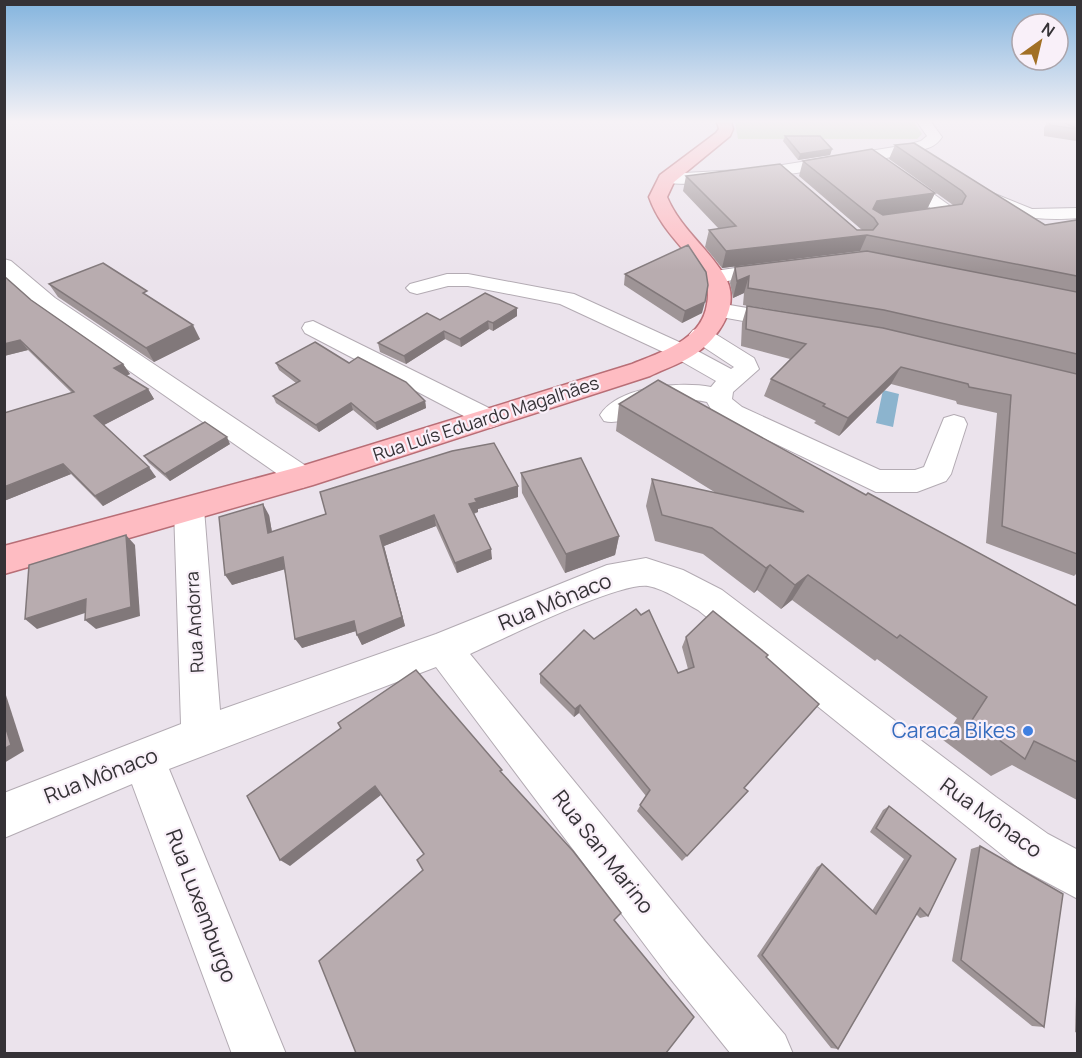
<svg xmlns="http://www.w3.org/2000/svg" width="1082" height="1058" font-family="Manrope,sans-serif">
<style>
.green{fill:#c3dab6}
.water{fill:#8cb4ce}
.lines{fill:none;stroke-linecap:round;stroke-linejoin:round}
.minor-casing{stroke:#b3abb3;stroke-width:2}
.major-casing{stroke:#b86e76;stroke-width:3}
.minor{fill:#fff;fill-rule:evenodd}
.major{fill:#febcc2;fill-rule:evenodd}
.wall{fill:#9e9496}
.shaded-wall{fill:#81787a}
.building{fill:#b8acaf;stroke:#81787a;stroke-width:1.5}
.shop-dot{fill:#3f7fe0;stroke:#f9f0f9;stroke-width:2}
.labels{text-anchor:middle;stroke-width:4.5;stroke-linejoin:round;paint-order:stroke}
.street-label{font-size:18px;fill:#353236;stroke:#f9f0f9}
.near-street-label{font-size:21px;fill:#353236;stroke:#f9f0f9}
.near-shop-label{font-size:21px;fill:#366cbe;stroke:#f9f0f9;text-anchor:end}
</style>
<rect width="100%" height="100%" fill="#ebe3ec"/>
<path class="green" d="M735,122H914L922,134L917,139H738Z"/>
<path class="water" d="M883,390L899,394L893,427L876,423Z"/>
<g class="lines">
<defs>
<g id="minor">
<path d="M917,122H931L942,137C939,142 934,146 928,148C899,159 671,197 658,179L666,174L757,169L907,145L921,141L927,136Z"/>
<path d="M897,170L903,172L953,208L956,212L952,218L914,223L908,222L905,218L908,214L933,210L891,178L889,175L891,172Z"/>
<path d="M990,192L1032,209L1078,208V218C1042,221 1015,218 984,201L981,197L984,193Z"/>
<path d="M4,259L11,261L55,298L312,470L317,477L312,484L302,488L292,484L39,308L4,276Z"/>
<path d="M776,262L783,264L786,268L783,272L715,283L708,281L705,277L708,273L715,271Z"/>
<path d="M447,274H468L574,294L690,347L731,369L734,367L693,340L689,335L693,330L701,328L709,330L754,358L759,369L733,392L732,399L742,407L880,470H915L924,467L944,418L954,415L964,418L967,424L951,474L946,481L917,492H876L724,419L711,409L707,402C689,398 672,398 655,404C638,410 623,426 604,421L600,415C618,386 681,381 711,387L716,381L674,357L560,304L468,286H448L417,294L410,292L406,288L410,284Z"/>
<path d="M718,303L788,315L796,317L799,322L796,327L788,329L710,315L707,310L710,305Z"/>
<path d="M313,321L499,413L503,419L499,425L490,428L481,425L305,333L302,328L305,323Z"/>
<path d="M189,497L200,501L204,509L220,710L436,634L607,565L646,558L683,570L722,590L996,797L1048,834L1078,850V899L1016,866L698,610C683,602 665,589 648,586C618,582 503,639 470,654L705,941L785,1035L793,1054H731L669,977L436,667L169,769L286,1054H232L132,784L4,838V793L181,724L174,509L178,501Z"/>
</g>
<path id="major" d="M717,122H731L733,129L730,136L674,182L667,197C680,228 707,247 724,275C743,304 718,340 692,356C680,364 664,369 650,376L313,485L4,574V546L302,466L632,364C661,352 702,340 707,304C709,295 708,284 703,277C686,247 662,233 649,197L660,175L716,133L719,129Z"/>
</defs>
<use href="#minor" class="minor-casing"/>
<use href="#major" class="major-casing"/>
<use href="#minor" class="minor"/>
<use href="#major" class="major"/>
</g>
<g class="wall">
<path d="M1047,122H1062L1077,128V138L1076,141L1044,136V128Z"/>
<path d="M1064,122H1077V127Z"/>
<path d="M785,136L832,149L830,155L798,160L783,141Z"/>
<path d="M895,145L1045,225L1077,220V573L1074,576L986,543L997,413L957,404L956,401L891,384L839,436L814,423L816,421L764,396L771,379L790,359L741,346L742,323L747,306L807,315L743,305L744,293L733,298L730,283L735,267L863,251H860L722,268L705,247L709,230L719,229L683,191L686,176L857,230H862L799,176L803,161L935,193L927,209L953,205L889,159Z"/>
<path d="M625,274L702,313L682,323L624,285Z"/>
<path d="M49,284L150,297L200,339L154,362L58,297Z"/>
<path d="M31,300L123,364L130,374L126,376L148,389L154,399L104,425L156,477L103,506L71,474L4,501L72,393L28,350L4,356Z"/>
<path d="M517,316L493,331L489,329L461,347L445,339L406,364L380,352L378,343L440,320Z"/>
<path d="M276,363H349L425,401L426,408L377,430L353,410L319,432L276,403L273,396L296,383L279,370Z"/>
<path d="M619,404L866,495L1077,606V800L1012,765L991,776L943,740L957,718L877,659L875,661L792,600L781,609L757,590L754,593L703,554L655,541L646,506L652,479L716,493L616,431Z"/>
<path d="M230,444L170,481L149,463L144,456Z"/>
<path d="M521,473L619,536L615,555L565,573L522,493Z"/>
<path d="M518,497L478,509V512L474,514L492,559L457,573L436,526L384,546L405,626L362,645L357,635L356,631L302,648L284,569L232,585L269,515L272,532L326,514Z"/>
<path d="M686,637L766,657L744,788L748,791L682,861L637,811L646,796L579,713L574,717L540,683V674L594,639L678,673L688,669L682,647Z"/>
<path d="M889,806L956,859L928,916L920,918L916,914L838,1049L831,1048L757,956L817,867L822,864L872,911L904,859L870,832L883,810Z"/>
<path d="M980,846L1044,1027L1032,1026L952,961L971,849Z"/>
<path d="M1077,962V1033L1075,1032Z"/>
</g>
<g class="shaded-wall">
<path d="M832,149L830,155L798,160L800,154Z"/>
<path d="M935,193L927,209L871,217L873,209L877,201Z"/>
<path d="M867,235L860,251L722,268L726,251Z"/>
<path d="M749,276L744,293L733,298L737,281Z"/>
<path d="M705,302L702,313L682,323L685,311Z"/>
<path d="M517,308V316L493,331V323Z"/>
<path d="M488,321L489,329L461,347L460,339Z"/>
<path d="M193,325L200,339L154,362L146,348Z"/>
<path d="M444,331L445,339L406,364L404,356Z"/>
<path d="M20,340L28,350L4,356V344Z"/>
<path d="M123,364L130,374L121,378L114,368Z"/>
<path d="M901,367L891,384L839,436L848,418Z"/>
<path d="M148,389L154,399L102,426L94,416Z"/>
<path d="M425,401L426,408L377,430L375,423Z"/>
<path d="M351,403L353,410L319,432L316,425Z"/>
<path d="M227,437L230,444L170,481L165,474Z"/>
<path d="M63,464L71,474L4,501V487Z"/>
<path d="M149,467L156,477L103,506L95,496Z"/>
<path d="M518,486V497L478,509V512L470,514L469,504L475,499Z"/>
<path d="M263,504L269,515L274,544L268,533Z"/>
<path d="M434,515L436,526L384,546L405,626L362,645L357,635L380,536Z"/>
<path d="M126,535L135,545L140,616L96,629L85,620Z"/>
<path d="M619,536L615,555L565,573L566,554Z"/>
<path d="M491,549L492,559L457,573L455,563Z"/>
<path d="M283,557L289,568L232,585L225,575Z"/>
<path d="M770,565L757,590L754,593L766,568Z"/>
<path d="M808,575L792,600L781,609L795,585Z"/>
<path d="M86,599L97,609L37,629L25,619Z"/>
<path d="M354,621L359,630L302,648L295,639Z"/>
<path d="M4,689L24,751L4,763Z"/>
<path d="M580,705L579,713L574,717L575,709Z"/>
<path d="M375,786L381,795L290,866L280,860Z"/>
</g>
<g class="building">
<path d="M1050,122H1062L1077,128V129L1050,125Z"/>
<path d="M785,136H820L832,149L800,154Z"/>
<path d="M914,143L1045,225L1077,220V276L867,235L726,251L709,230L736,226L686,176L780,164L857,230H873L878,224L874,218L803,161L872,149L935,193L877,201L873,209L883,215L962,204L966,196L962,191L895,145Z"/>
<path d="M688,245L706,272L708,285L705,302L685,311L625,274Z"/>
<path d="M867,251L1077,292V354L884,310L748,288L749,276L737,281L735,267Z"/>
<path d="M103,263L147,291L143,293L193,325L146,348L49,284Z"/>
<path d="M4,276L31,300L123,364L114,368L148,389L94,416L149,467L95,496L63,464L4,487V413L74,392L20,340L4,344Z"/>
<path d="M485,293L517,308L493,323L488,321L460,339L444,331L404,356L378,343L427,313L440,320Z"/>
<path d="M747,306L883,328L1077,374V554L1002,526L1011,395L969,387L968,384L901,367L848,418L823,406L825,404L771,379L806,344L746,329Z"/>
<path d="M315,342L349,363L358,357L406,382L425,401L375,423L351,403L316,425L273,396L300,381L276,363Z"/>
<path d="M658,380L866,495L868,493L1077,606V762L1034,741L1025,759L972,720L987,697L900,635L897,638L808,575L795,585L770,565L766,568L712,528L662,515L652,479L804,512L619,404Z"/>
<path d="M205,422L227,437L165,474L144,456Z"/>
<path d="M494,443L518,486L475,499L477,502L469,504L491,549L455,563L434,515L380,536L402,617L357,635L354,621L295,639L283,557L225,575L219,517L263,504L268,533L326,514L320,492L452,451Z"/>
<path d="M581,458L619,536L566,554L521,473Z"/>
<path d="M126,535L131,607L85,620L86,599L25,619L29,565Z"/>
<path d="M636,609L641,615L649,610L678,673L694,667L686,637L713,611L768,655L766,657L819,704L744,788L748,791L687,856L640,805L650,790L580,705L575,709L540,674L584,630L594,639Z"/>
<path d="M416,670L502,770L500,771L573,851L621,913L614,920L694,1017L666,1053H356L319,961L423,870L417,860L424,854L375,786L280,860L247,796L341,728L338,723Z"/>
<path d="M4,722L11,745L4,749Z"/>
<path d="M889,806L956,859L928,916L920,908L838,1049L762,955L822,864L876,914L911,856L876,828Z"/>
<path d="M980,846L1063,894L1044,1027L961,960Z"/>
</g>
<linearGradient id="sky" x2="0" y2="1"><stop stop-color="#83b4de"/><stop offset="0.45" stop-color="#f6f2f6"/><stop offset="1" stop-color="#f6f2f6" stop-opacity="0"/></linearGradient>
<rect width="1082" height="270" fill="url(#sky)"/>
<circle class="shop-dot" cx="1028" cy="731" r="6"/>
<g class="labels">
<g class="street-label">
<text transform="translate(486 419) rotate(-18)" y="6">Rua Luís Eduardo Magalhães</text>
<text transform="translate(195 622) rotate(-93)" y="6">Rua Andorra</text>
</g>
<g class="near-street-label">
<text transform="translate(555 602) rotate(-22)" y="7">Rua Mônaco</text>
<text transform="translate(101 776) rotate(-21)" y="7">Rua Mônaco</text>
<text transform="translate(991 818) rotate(36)" y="7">Rua Mônaco</text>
<text transform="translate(603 852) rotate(52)" y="7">Rua San Marino</text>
<text transform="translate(201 906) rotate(69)" y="7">Rua Luxemburgo</text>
</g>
<g class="near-shop-label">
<text x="1016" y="738">Caraca Bikes</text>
</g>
</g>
<rect width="1082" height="1058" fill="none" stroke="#353236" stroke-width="12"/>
<g transform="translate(1040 42) rotate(34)"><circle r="28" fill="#f9f0f9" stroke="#aba4ab" stroke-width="1.5"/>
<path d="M0-4.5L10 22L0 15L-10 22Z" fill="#a27025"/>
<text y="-9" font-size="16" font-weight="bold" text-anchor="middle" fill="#353236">N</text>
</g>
</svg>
